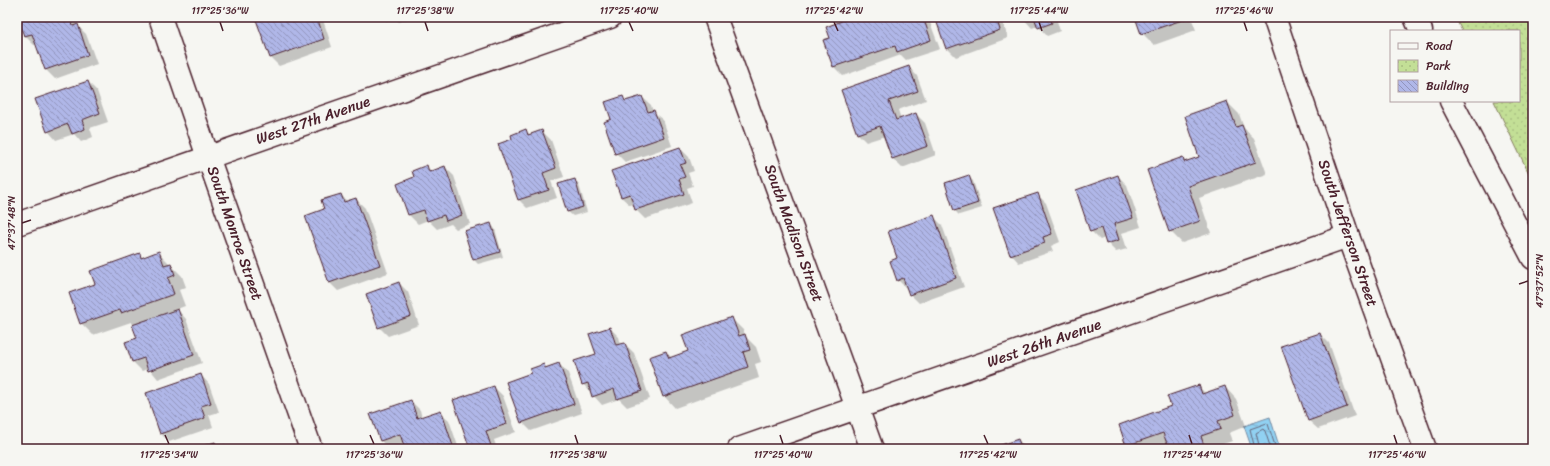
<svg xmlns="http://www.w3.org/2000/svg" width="1550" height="466" font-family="Sriracha,sans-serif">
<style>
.park{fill:url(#park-dots);stroke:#867f60}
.water{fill:url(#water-ripples);stroke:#758aa2}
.shadow{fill:#0003}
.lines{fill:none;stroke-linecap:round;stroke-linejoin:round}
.shore{stroke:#66667b;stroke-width:1}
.building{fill:url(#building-back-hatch);stroke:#4a1f2b}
.street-casing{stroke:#4a1f2b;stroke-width:25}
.secondary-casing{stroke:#4a1f2b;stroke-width:25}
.street{stroke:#f6f6f2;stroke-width:22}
.secondary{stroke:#f6f6f2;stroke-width:22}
.ticks{fill:none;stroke:#4a1f2b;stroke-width:1.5}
.labels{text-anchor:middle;stroke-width:3.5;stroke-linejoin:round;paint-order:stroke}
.street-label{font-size:15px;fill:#4a1f2b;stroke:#f6f6f2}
.neatline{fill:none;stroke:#4a1f2b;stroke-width:1.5}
.ticks-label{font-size:10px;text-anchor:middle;fill:#4a1f2b}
</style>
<defs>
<pattern id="park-dots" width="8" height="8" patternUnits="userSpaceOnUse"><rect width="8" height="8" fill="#c3df96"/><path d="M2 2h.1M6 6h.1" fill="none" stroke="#a9bf81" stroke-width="1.8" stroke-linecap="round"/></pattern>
<pattern id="water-ripples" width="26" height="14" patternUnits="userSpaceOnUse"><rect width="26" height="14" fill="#91d1f2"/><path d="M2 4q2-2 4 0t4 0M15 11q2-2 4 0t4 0" fill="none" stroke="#7fb3d0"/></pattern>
<pattern id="building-back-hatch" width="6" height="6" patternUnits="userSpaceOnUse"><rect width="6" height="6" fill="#b0b7e8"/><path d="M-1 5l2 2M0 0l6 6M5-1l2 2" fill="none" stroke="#9194bc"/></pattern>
</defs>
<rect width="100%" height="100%" fill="#f6f6f2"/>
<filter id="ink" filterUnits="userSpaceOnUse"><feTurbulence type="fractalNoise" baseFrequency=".025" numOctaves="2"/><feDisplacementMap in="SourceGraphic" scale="8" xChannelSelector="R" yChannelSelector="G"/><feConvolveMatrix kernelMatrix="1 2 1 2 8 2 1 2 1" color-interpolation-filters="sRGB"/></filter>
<g filter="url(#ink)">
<path class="park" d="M1455,17H1533V182L1494,101H1519V31H1462Z"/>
<path class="water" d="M1270,417L1280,449H1252L1244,426Z"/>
<g class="shadow">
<path d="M17,17H74L79,27L86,34L97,64L55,79L46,70L37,44L34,45L25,36L23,28L17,30Z"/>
<path d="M256,17H322L332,47L279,66L270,57Z"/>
<path d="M382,17H414L399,22L395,18L386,21Z"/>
<path d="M855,17H891L892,18L896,17H928L940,49L906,60L901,55L843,76L834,67L825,41L831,39Z"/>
<path d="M936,17H1001L1008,38L956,57L947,48Z"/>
<path d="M1022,17H1068L1057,21L1060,31L1047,36L1038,26L1032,28Z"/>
<path d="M1136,17H1191L1196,30L1154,45L1142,33Z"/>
<path d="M909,67L917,76L926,100L898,110L901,119L916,114L925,123L936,155L902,168L893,159L885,136L866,142L858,134Z"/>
<path d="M88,82L97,91L108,122L90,128L93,137L81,142L74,134L56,140L48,131Z"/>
<path d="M622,97L627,102L642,97L651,105L653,112L663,120L672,146L625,162L616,153L612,120Z"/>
<path d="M1227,102L1239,114L1244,128L1254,138L1267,174L1199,198L1211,233L1182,243L1170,231L1182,158L1186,162L1201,157Z"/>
<path d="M526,130L530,135L542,131L551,140L564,177L551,181L557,198L527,208L519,200L514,140Z"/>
<path d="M680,148L689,157L694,171L688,173L693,186L687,188L692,203L645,219L636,210L634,204L630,205L621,197Z"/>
<path d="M426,166L432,172L445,167L454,176L470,224L456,229L451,224L437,229L428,220L418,224L409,215L398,184L415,178Z"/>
<path d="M968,176L973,181L982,208L959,215L955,211Z"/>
<path d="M1118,176L1127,185L1141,227L1122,233L1127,249L1116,252L1107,243L1105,238L1100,240L1091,231Z"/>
<path d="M574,180L579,185L587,212L573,216L568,212L560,185Z"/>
<path d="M1037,194L1046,203L1060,242L1051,246L1053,251L1019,263L1011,254Z"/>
<path d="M341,195L348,202L356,199L365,208L388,273L338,291L329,282L326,210Z"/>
<path d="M933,216L942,225L964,287L919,303L910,294L908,289H907L898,280Z"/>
<path d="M491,224L495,229L503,257L478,264L474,260Z"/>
<path d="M158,252L182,276L186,287L179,290L185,306L177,309L186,319L202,363L158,379L149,368L142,371L133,362L127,343L138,338L133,324L131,322L93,335L81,323L96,285L139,255L143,258Z"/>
<path d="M399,283L408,292L419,325L388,336L379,327Z"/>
<path d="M732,319L743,330L746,337L756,347L761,362L755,364L759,378L675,408L664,396L666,352L672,358L689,352Z"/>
<path d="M610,328L619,337L621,345L625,344L634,353L650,399L627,407L619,399L602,405L583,384Z"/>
<path d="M1320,334L1329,343L1355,416L1318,429L1309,421Z"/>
<path d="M559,364L568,373L582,413L531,431L522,422L532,374L544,365L547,368Z"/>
<path d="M201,375L209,384L219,412L209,415L213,427L169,442L161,434Z"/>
<path d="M1198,386L1206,394L1225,387L1236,399L1246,426L1229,433L1232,441L1212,448L1213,449H1170L1169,447L1162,449H1131L1127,445L1172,406Z"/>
<path d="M494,387L503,396L516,432L494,440L497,449H471Z"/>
<path d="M411,401L420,410L422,418L440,412L449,420L459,449H406L404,444L389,449L380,440Z"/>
<path d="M1018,440L1027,449H993Z"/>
</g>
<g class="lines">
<g class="shore">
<path d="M1255,449L1250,429L1267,423L1268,424L1276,449"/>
<path d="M1260,449L1256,433L1263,429L1265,431L1271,449"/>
</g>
</g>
<g class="building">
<path d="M17,17H70L73,26L78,24L88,55L45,70L32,34L24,36Z"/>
<path d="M255,17H317L324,39L270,58Z"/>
<path d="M852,17H888V18L893,17H923L931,40L897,52L895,46L833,67L823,40L830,38L826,27Z"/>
<path d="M935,17H996L1000,30L946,49Z"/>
<path d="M1034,17H1050L1052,23L1038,28Z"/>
<path d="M1135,17H1184L1185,19L1141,34Z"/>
<path d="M909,66L918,91L889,101L896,120L916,113L928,146L892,159L880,126L857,134L841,90Z"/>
<path d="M88,81L100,113L82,120L85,129L72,134L68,124L47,132L35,99Z"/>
<path d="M623,96L625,101L642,96L648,112L654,110L664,137L615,154L604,122L611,119L605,102Z"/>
<path d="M1227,101L1236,127L1242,125L1256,162L1188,186L1200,221L1169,232L1147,170L1183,157L1184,162L1199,157L1185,116Z"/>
<path d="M526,129L528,135L542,130L556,168L543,173L549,190L518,200L498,144L512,139L511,135Z"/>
<path d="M680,147L686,163L680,165L685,177L679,179L684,194L635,210L630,194L621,197L611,171Z"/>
<path d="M427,165L429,172L445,166L462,215L446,221L444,215L427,221L424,210L408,215L397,184L414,177L412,171Z"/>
<path d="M969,175L978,203L954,211L945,183Z"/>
<path d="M1118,175L1133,218L1114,224L1119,240L1106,244L1101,228L1090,232L1076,190Z"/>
<path d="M575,179L583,207L567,212L558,184Z"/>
<path d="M1038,193L1052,234L1043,237L1045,243L1010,255L993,208Z"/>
<path d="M341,194L344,202L356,198L380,265L329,283L305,216L324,209L321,200Z"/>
<path d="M934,215L956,278L909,295L903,278L897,281L890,261L897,258L888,231Z"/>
<path d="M491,223L500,252L473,260L464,231Z"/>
<path d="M159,251L164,265L171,263L175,275L168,278L174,294L121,313L120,310L80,324L69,293L95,284L90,271L140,253L141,258Z"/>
<path d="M399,282L411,316L378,328L366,294Z"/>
<path d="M178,309L194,355L148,371L144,358L132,362L125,342L137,338L132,325Z"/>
<path d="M732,317L739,336L745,334L750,350L743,352L748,367L663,397L649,357L666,351L669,358L688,351L682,335Z"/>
<path d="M610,327L616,345L625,343L642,391L617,399L614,389L592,397L588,383L582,385L574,361L596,354L589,334Z"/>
<path d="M1320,333L1347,407L1308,421L1281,346Z"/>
<path d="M559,363L574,404L521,423L506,382L531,373L530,369L544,364L545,368Z"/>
<path d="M201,374L211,403L201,406L205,418L160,434L146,393Z"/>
<path d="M1199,385L1202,394L1225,386L1235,415L1218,421L1221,429L1201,436L1205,449H1185L1183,445L1169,449L1163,433L1126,446L1119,425L1171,406L1167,396Z"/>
<path d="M494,386L507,424L486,431L492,449H470L453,400Z"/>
<path d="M411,400L417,418L441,410L454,449H405L400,434L380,441L370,414Z"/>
<path d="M1018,439L1022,449H990Z"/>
<path d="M215,442L217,448L225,445L227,449H194Z"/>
</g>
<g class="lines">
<defs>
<g id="street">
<path d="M160,17L208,157L311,449"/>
<path d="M715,17L872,449"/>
<path d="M1274,17L1348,236L1425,449"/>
<path d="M17,224L610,17"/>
<path d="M739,449L1348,236"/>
</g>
<g id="secondary">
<path d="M1415,17L1421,31"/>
<path d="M1451,101L1533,258"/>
</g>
</defs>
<use href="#street" class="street-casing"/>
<use href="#secondary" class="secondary-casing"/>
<use href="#street" class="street"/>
<use href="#secondary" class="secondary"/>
</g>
</g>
<path class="ticks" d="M220,22L223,31M425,22L428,31M629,22L633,31M834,22L838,31M1039,22L1042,31M1244,22L1247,31M22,223L31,220M1519,284L1528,281M165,435L169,444M370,435L374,444M575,435L578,444M780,435L783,444M984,435L988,444M1189,435L1192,444M1394,435L1397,444"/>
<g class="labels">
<g class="street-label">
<text transform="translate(313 120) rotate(-19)" y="5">West 27th Avenue</text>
<text transform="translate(235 233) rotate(71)" y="5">South Monroe Street</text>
<text transform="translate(794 233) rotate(70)" y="5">South Madison Street</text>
<text transform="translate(1348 233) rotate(71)" y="5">South Jefferson Street</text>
<text transform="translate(1044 343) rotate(-19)" y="5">West 26th Avenue</text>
</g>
</g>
<rect width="1550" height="466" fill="none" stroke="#f6f6f2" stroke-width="44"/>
<rect x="1390" y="30" width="130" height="72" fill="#f6f6f2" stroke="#b1a0a2"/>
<rect x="1398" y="43" width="20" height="6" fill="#f6f6f2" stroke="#b1a0a2"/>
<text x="1426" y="50" font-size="12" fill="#4a1f2b">Road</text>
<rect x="1398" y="60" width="20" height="12" fill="url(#park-dots)" stroke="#b1a0a2"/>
<text x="1426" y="70" font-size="12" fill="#4a1f2b">Park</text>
<rect x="1398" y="80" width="20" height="12" fill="url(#building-back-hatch)" stroke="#b1a0a2"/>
<text x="1426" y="90" font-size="12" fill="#4a1f2b">Building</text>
<rect x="22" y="22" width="1506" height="422" class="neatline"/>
<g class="ticks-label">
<text x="220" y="14">117°25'36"W</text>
<text x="425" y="14">117°25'38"W</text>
<text x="629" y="14">117°25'40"W</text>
<text x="834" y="14">117°25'42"W</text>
<text x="1039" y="14">117°25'44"W</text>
<text x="1244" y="14">117°25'46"W</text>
<text transform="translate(11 223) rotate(-90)" y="4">47°37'48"N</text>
<text transform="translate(1539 281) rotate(-90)" y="4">47°37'52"N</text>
<text x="169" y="458">117°25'34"W</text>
<text x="374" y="458">117°25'36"W</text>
<text x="578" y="458">117°25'38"W</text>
<text x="783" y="458">117°25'40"W</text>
<text x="988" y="458">117°25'42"W</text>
<text x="1192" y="458">117°25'44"W</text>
<text x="1397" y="458">117°25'46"W</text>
</g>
</svg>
